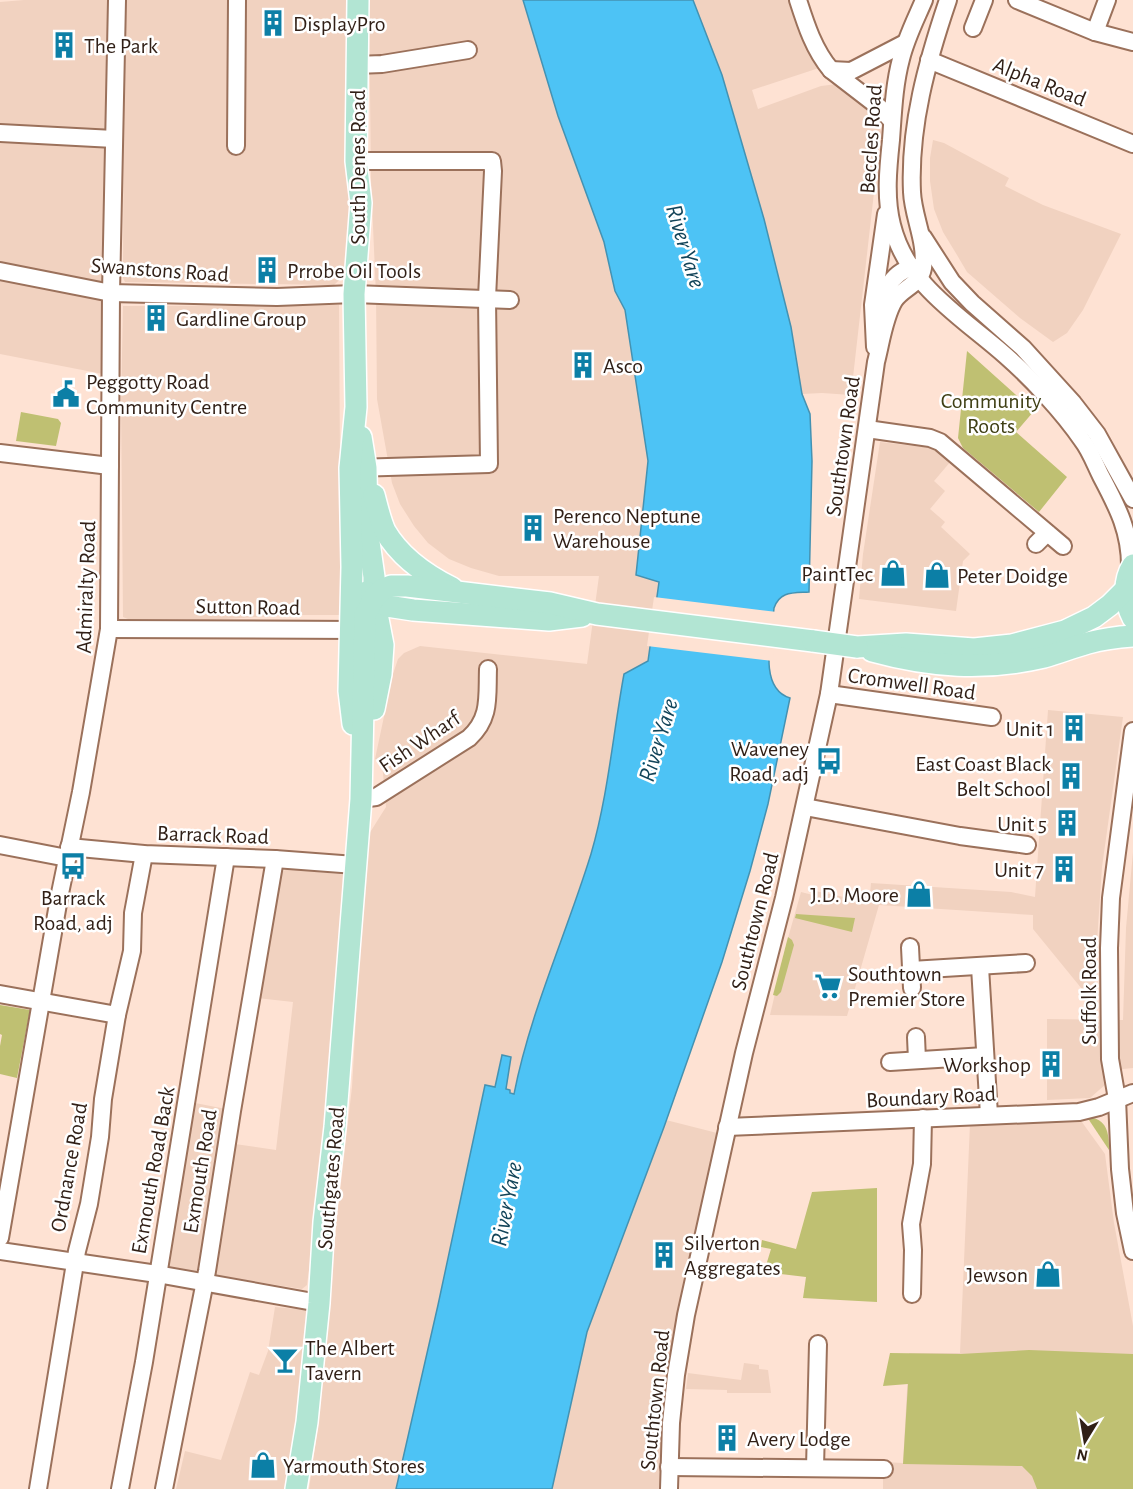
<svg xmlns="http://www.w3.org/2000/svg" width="1133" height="1489" font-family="'Alegreya Sans',sans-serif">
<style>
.built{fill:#f1d2c0}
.green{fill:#bfc072}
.water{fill:#4dc3f5;stroke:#4492b2;stroke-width:1.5}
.pier{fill:#fee2d3}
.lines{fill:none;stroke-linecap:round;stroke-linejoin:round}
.minor-casing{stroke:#9b715b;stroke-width:20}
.major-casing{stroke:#fff;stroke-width:24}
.minor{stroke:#fff;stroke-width:16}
.major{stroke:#b2e5d3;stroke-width:21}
.major-bridge-casing{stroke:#fff;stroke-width:24;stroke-linecap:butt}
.major-bridge{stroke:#b2e5d3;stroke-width:21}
.labels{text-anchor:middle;stroke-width:5;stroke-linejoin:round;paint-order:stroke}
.poi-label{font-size:22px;fill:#301f16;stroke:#fff;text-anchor:start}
.street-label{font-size:22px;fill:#301f16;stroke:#fff}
.park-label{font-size:22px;fill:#3f3f14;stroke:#fff}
.water-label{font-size:24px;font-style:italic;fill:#124459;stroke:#fff}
</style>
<rect width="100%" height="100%" fill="#fee2d3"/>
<g class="built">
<path d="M24,0H111L110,135L0,129V2Z"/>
<path d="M124,0H350V267L349,271L334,285L125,282L123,278Z"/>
<path d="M369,0H523L558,116L604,242L615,291L625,310L648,461L636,574L659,582L648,661L624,675L605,798L591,854L525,1046L513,1094L505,1089L511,1057L501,1056L495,1088L485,1086L438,1305L396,1489H309L318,1426L329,1318L328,1296L352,1087L365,862L369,834L386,807L382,762L375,759L393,674L398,659L404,653L420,646L587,664L599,576H499L471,568L449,559L428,543L414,526L400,504L392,483L377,399L376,295L371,180Z"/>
<path d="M693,0H794L819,68L752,90L758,109L821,86L837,84L860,101L874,118L881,131L851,395L822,393L802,394L791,327L764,219L722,75Z"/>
<path d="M0,140L108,146L105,282L0,264Z"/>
<path d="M933,140L944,143L1009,178L1005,186L1043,205L1121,234L1083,310L1067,333L1053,342L1020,318L967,272L957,255L943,232L934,209L930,181V158Z"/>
<path d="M0,280L109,300L108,375L0,354Z"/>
<path d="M339,305L341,615H288L209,620L128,619L123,617L121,402L123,306Z"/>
<path d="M880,442L932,448L951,461L934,481L945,491L930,509L945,522L941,527L970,554L963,561L956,611L859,599L863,554Z"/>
<path d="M1048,710L1123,717L1102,867L1096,957L1095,1005L1033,929V915L879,905L847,1016L770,1015L788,938L801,892L813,895L815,891L844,897L846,890L870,894L871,883L1011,892L1035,897Z"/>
<path d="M1133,852V1068L1123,1069L1090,1098L1047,1100V1019L1123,1020L1126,928Z"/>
<path d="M289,869L348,875L319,1190L307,1285L302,1289L213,1275L163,1265L190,1102L226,1109L235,1144L276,1150L293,1002L257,998L280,872Z"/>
<path d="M1079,1118L1105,1154L1114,1223L1133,1326V1489H883V1462L903,1463L909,1353H960L970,1124Z"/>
<path d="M666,1120L725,1135L686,1315L669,1489H552L587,1332Z"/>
<path d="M275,1307L307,1310L311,1313L288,1489H176L185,1451L221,1460L250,1372L259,1375L268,1351Z"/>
<path d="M744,1363L759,1365V1369L768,1370L771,1393H727V1390L686,1389L688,1373L741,1380Z"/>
</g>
<g class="green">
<path d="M967,351L1034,411L1016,432L1067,477L1039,512L963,448L958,438Z"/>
<path d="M21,412L58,419L61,423L56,446L16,441Z"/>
<path d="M796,914L855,918L852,932L795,918Z"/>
<path d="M788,937L792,940L794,945L781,992L777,996L773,995Z"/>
<path d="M0,1005L30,1010L17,1078L0,1074V1046L2,1035L0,1034Z"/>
<path d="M1087,1117C1107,1118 1109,1133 1109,1150Z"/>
<path d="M877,1188V1302L803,1298L806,1277L764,1272L771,1249L761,1247L762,1240L796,1249L812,1192Z"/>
<path d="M1029,1350L1133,1354V1489H1037L1032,1476L1022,1466L903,1464L908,1384L883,1386L890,1353L960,1354Z"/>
</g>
<path class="water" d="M523,0H693L722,75L764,219L791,327L802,394L810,414L812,461L809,592C793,593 780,591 774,608C772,634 757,688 790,698L768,804L750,871L722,962L664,1127L587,1332L552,1489H396L438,1305L485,1085L495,1087L502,1055L511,1057L506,1089L510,1090V1093L514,1094C530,1012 566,935 591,854C608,796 613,734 624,674L648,661L659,582L636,575L648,461L625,310L615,291L604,242L558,116Z"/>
<path class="pier" d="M654,597L777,612L773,661L647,646Z"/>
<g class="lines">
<defs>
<g id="minor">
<path d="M798,0C806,25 814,50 831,70L879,107L892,121"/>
<path d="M924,0C916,19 906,38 901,59C894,85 893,113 891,140C888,168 885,198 892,225C907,286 962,317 1006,356C1031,378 1063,412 1082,440C1090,450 1095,464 1101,476C1118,508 1131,533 1130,570"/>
<path d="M1017,0L1095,32L1133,42"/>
<path d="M973,28L984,0"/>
<path d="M1095,32L1107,0"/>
<path d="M929,60L1133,144"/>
<path d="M356,65L382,64L468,50"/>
<path d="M831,70L851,71L905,43"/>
<path d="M0,133L114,139"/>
<path d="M236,146L237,0"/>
<path d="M923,237L952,282L972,303L1023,348L1073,403L1097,434L1133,499"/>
<path d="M0,271L111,293L277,297L354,294L510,300"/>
<path d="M880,307C884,287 897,267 919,267"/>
<path d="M875,347L873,305L886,214"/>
<path d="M867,429L930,438L940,442L1063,546"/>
<path d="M0,453L110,466"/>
<path d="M354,468L489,464L487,298L493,171L492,161H356"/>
<path d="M1036,544L1047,533"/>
<path d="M109,629L360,630"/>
<path d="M829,694L992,717"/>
<path d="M1133,731L1111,898L1109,948L1110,1059L1117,1099L1120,1169L1125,1213L1133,1251"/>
<path d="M361,799L376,797L469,738C491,718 487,697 488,669"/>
<path d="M805,807L960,836L1027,845"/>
<path d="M0,845L67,858"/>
<path d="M69,847L144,854L275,859L355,865"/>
<path d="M910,947L912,988"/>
<path d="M980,967L989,1115"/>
<path d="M911,970L1026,963"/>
<path d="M0,994L117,1015"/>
<path d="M916,1037L917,1060"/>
<path d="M890,1062L985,1056"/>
<path d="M727,1127L1079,1112L1099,1107L1133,1093"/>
<path d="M0,1238L59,898L81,792L109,629L111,293L117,0"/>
<path d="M0,1251L157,1274L319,1303"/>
<path d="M912,1294L913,1250L911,1224L922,1164L923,1118"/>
<path d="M669,1467L884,1469"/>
<path d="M815,1468L818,1344"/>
<path d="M38,1489L77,1251L89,1204L100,1137L103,1099L117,1015L132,951L133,913L144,854"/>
<path d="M120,1489L144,1362L226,857"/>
<path d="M164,1489L207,1271L232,1111L275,859"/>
<path d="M669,1489L671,1423L676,1375L686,1315L744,1053L784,898L829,694L876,362C881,343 884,318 894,301C902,288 920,285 923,268C927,242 913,217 912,192C909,126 927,62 948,0"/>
</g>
<g id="major">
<path d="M361,437L366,468L367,528L374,577V598L383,645L381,674L374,709"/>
<path d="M374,495C377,506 380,520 385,531C400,557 426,575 452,588"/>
<path d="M1133,565C1123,581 1124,601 1133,618"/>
<path d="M366,592L387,606L413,610L549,620L582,616"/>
<path d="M857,647L906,644L974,649L1012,645L1065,631L1094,617L1110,605L1125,590"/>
<path d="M872,651C930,667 985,671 1044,657C1059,653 1073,647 1088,643C1103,639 1118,637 1133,636"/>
<path d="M353,724L349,691L352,567L350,468L356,407L354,294L361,203L356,161L358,0"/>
<path d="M296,1489L307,1422L319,1303L324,1222L335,1127L361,799L365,615L374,598L383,589L391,586H407L550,603L597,614L813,641"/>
</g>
</defs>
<use href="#minor" class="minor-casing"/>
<use href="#major" class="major-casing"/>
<use href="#minor" class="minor"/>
<use href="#major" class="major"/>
<defs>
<path id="major-bridge" d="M813,641L857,647"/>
</defs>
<use href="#major-bridge" class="major-bridge-casing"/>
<use href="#major-bridge" class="major-bridge"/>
</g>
<defs>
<symbol id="building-bare" viewBox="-9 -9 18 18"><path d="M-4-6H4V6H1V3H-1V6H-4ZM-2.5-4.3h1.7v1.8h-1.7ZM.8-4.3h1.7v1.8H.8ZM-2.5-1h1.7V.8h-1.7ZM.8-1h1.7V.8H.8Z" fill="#0c7fa6" stroke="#fff" stroke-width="2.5" paint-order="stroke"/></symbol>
<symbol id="civic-bare" viewBox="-9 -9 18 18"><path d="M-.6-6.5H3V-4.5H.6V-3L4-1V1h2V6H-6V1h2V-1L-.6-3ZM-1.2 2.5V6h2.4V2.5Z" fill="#0c7fa6" stroke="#fff" stroke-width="2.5" paint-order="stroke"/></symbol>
<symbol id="shop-bare" viewBox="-9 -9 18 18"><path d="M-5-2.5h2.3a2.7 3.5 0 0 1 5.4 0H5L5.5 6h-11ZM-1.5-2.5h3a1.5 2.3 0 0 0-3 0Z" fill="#0c7fa6" stroke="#fff" stroke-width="2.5" paint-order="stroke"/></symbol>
<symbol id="bus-bare" viewBox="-9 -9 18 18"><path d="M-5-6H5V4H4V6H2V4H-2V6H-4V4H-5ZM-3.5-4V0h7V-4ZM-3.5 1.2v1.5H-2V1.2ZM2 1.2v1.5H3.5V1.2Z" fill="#0c7fa6" stroke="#fff" stroke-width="2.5" paint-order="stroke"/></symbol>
<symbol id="supermarket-bare" viewBox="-9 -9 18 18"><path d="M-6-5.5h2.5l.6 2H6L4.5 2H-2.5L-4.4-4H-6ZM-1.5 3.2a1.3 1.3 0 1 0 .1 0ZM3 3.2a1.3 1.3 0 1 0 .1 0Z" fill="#0c7fa6" stroke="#fff" stroke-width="2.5" paint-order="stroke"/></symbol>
<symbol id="bar-bare" viewBox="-9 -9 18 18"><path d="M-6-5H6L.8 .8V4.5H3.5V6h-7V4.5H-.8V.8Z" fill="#0c7fa6" stroke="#fff" stroke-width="2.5" paint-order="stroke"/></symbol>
</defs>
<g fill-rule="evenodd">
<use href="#building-bare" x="254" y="4" width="38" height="38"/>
<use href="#building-bare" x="45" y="26" width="38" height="38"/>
<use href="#building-bare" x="248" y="251" width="38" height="38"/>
<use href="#building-bare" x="137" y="299" width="38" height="38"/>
<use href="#building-bare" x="564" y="346" width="38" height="38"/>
<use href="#civic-bare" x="47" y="375" width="38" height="38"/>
<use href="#building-bare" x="514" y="509" width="38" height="38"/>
<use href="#shop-bare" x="874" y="554" width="38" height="38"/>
<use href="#shop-bare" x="918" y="556" width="38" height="38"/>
<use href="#building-bare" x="1055" y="709" width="38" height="38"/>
<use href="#bus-bare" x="810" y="742" width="38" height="38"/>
<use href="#building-bare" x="1052" y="757" width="38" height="38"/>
<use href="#building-bare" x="1048" y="804" width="38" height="38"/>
<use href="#bus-bare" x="54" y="847" width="38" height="38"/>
<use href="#building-bare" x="1045" y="850" width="38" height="38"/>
<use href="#shop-bare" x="900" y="875" width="38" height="38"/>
<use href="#supermarket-bare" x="809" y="967" width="38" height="38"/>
<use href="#building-bare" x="1032" y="1045" width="38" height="38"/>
<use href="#building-bare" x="645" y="1236" width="38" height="38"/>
<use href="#shop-bare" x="1029" y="1255" width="38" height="38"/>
<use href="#bar-bare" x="266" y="1341" width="38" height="38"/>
<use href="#building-bare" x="708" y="1419" width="38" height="38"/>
<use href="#shop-bare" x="244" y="1446" width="38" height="38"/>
</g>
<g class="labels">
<g class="poi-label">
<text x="293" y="31">DisplayPro</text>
<text x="84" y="53">The Park</text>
<text x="287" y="278">Prrobe Oil Tools</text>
<text x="176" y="326">Gardline Group</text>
<text x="603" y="373">Asco</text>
<text x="86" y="389">Peggotty Road<tspan x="86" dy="25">Community Centre</tspan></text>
<text x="553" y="523">Perenco Neptune<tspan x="553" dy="25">Warehouse</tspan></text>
<text x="873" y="581" text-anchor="end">PaintTec</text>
<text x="957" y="583">Peter Doidge</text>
<text x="1054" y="736" text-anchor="end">Unit 1</text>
<text x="809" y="756" text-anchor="end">Waveney<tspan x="809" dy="25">Road, adj</tspan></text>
<text x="1051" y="771" text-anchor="end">East Coast Black<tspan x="1051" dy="25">Belt School</tspan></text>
<text x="1047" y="831" text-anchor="end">Unit 5</text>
<text x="1044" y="877" text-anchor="end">Unit 7</text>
<text x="899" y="902" text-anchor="end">J.D. Moore</text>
<text x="73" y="905" text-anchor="middle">Barrack<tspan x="73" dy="25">Road, adj</tspan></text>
<text x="848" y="981">Southtown<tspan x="848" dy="25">Premier Store</tspan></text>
<text x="1031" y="1072" text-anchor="end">Workshop</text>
<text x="684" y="1250">Silverton<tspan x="684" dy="25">Aggregates</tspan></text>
<text x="1028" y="1282" text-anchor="end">Jewson</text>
<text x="305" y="1355">The Albert<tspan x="305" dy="25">Tavern</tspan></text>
<text x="747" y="1446">Avery Lodge</text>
<text x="283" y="1473">Yarmouth Stores</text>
</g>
<g class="street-label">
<text transform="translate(1040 81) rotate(22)" y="8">Alpha Road</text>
<text transform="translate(870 139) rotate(-86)" y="8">Beccles Road</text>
<text transform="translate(357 167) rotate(-90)" y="8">South Denes Road</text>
<text transform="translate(160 269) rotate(4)" y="8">Swanstons Road</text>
<text transform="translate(842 446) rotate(-82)" y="8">Southtown Road</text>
<text transform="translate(85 587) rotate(-88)" y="8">Admiralty Road</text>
<text transform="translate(248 606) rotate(1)" y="8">Sutton Road</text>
<text transform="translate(912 683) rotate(8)" y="8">Cromwell Road</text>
<text transform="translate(419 741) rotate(-34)" y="8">Fish Wharf</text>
<text transform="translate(213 834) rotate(2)" y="8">Barrack Road</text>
<text transform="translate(754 921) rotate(-76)" y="8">Southtown Road</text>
<text transform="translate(1088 991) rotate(-90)" y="8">Suffolk Road</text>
<text transform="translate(931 1096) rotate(-3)" y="8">Boundary Road</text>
<text transform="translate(68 1167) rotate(-80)" y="8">Ordnance Road</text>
<text transform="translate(152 1170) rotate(-80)" y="8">Exmouth Road Back</text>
<text transform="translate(199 1171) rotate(-81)" y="8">Exmouth Road</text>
<text transform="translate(330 1178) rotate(-85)" y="8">Southgates Road</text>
<text transform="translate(654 1400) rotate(-84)" y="8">Southtown Road</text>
</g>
<g class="park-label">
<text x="991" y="408">Community<tspan x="991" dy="25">Roots</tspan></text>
</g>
<g class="water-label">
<text transform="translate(686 246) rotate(73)" y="8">River Yare</text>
<text transform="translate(658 740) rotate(-73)" y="8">River Yare</text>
<text transform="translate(506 1204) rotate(-79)" y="8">River Yare</text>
</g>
</g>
<g transform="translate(1085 1441) rotate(191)" stroke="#ffffff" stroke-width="4.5" paint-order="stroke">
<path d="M0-4.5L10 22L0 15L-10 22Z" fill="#301f16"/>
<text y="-9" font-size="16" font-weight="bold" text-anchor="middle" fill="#301f16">N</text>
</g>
</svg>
